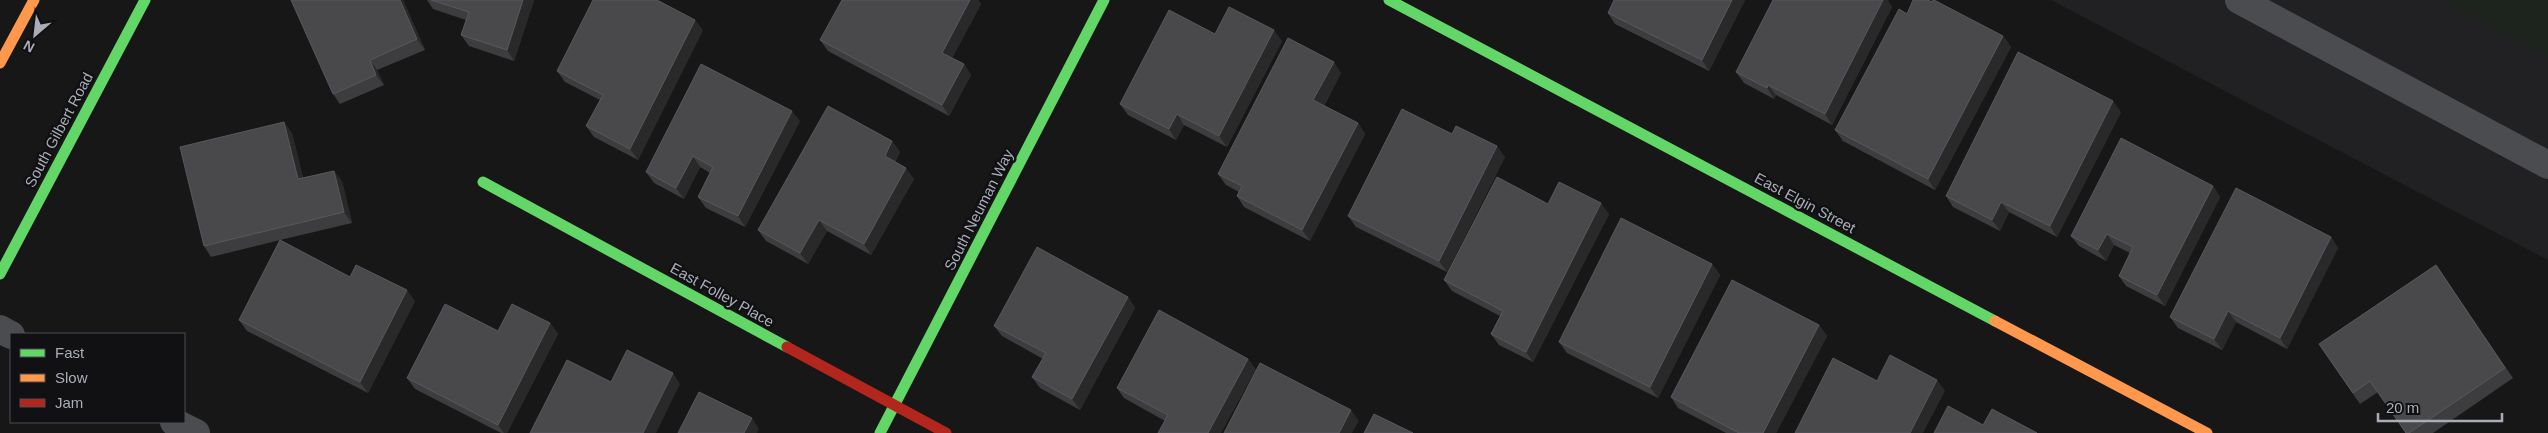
<svg xmlns="http://www.w3.org/2000/svg" width="2548" height="433" font-family="Helvetica,sans-serif">
<style>
.built{fill:#212123}
.green{fill:#1d241e}
.lines{fill:none;stroke-linecap:round;stroke-linejoin:round}
.street{stroke:#4b4c50;stroke-width:28}
.fast{stroke:#63d668;stroke-width:11}
.slow{stroke:#ff974d;stroke-width:11}
.jam{stroke:#b3261e;stroke-width:11}
.wall{fill:#3d3d3f}
.shaded-wall{fill:#29292a}
.building{fill:#49494c;stroke:#58595d}
.labels{text-anchor:middle;stroke-width:5;stroke-linejoin:round;paint-order:stroke}
.street-label{font-size:15px;fill:#a8adb8;stroke:#111113}
</style>
<rect width="100%" height="100%" fill="#171717"/>
<path class="built" d="M2051,0H2548V260Z"/>
<path class="green" d="M2438,0H2548V57Z"/>
<g class="lines">
<g class="street">
<path d="M2239,0L2548,165"/>
<path d="M0,329L11,335"/>
<path d="M174,422L196,433"/>
</g>
<g class="fast">
<path d="M1389,0L1995,321"/>
<path d="M483,182L787,347"/>
<path d="M0,274L145,0"/>
<path d="M880,433L1104,0"/>
</g>
<g class="slow">
<path d="M0,63L34,0"/>
<path d="M1995,321L2207,433"/>
</g>
<path class="jam" d="M787,347L946,433"/>
</g>
<g class="wall">
<path d="M403,0L425,50L377,70L384,85L340,104L333,94Z"/>
<path d="M427,0H534L514,61L469,46L461,35L466,20L433,9Z"/>
<path d="M842,0H978L981,4L952,58L964,64L971,75L949,116L828,51L820,40Z"/>
<path d="M1614,0H1745L1709,71L1615,24L1608,13Z"/>
<path d="M1932,2L2003,36L2011,47L1935,190L1843,141L1835,130L1907,14Z"/>
<path d="M1892,7L1832,125L1776,95L1774,99L1744,83L1736,72Z"/>
<path d="M703,30L638,160L594,137L586,126L600,100L565,82L557,71Z"/>
<path d="M1215,34L1282,41L1227,147L1184,125L1176,140L1128,115L1120,104Z"/>
<path d="M1341,73L1324,106L1358,123L1365,134L1310,241L1244,207L1237,196L1239,192L1226,185L1218,174Z"/>
<path d="M2121,112L2057,237L2009,212L2000,231L1953,207L1946,196Z"/>
<path d="M800,121L745,227L706,208L698,197L710,173L700,167L684,199L654,183L646,172Z"/>
<path d="M292,133L303,178L342,181L352,223L280,240L350,277L415,301L368,393L247,331L239,320L280,240L211,257L204,246Z"/>
<path d="M1452,134L1505,157L1447,272L1356,227L1348,216Z"/>
<path d="M892,141L900,152L895,162L914,179L871,255L827,231L808,264L766,241L758,230Z"/>
<path d="M2213,186L2220,197L2165,306L2126,286L2119,276L2130,253L2114,245L2106,261L2079,246L2071,236Z"/>
<path d="M1548,204L1609,214L1533,362L1499,345L1491,334L1500,316L1452,291L1444,280Z"/>
<path d="M2331,237L2338,248L2287,349L2236,322L2222,350L2178,328L2170,317Z"/>
<path d="M1712,264L1720,275L1658,398L1567,353L1559,342Z"/>
<path d="M2436,265L2513,378L2433,433H2406L2378,392L2360,404L2319,344Z"/>
<path d="M1128,297L1135,308L1080,410L1040,388L1032,377L1043,359L1002,336L994,326Z"/>
<path d="M550,323L558,334L507,433H501L415,389L407,378L498,331Z"/>
<path d="M1819,325L1827,336L1776,433H1726L1678,408L1671,397Z"/>
<path d="M1248,359L1256,370L1165,421L1124,398L1117,388Z"/>
</g>
<g class="shaded-wall">
<path d="M400,0H403L425,50L417,39Z"/>
<path d="M523,0H534L514,61L507,50Z"/>
<path d="M970,0H978L981,4L949,63L942,53Z"/>
<path d="M1732,0H1745L1709,71L1702,60Z"/>
<path d="M1883,0H1888L1892,7L1832,125L1825,114Z"/>
<path d="M695,20L703,30L638,160L630,149Z"/>
<path d="M1274,30L1282,41L1227,147L1219,136Z"/>
<path d="M2003,36L2011,47L1935,190L1928,179Z"/>
<path d="M370,60L377,70L384,85L376,75Z"/>
<path d="M1334,62L1341,73L1321,111L1313,100Z"/>
<path d="M964,64L971,75L949,116L942,105Z"/>
<path d="M1768,85L1776,95L1774,99L1767,88Z"/>
<path d="M2113,101L2121,112L2057,237L2050,226Z"/>
<path d="M792,111L800,121L745,227L738,216Z"/>
<path d="M1177,114L1184,125L1176,140L1169,129Z"/>
<path d="M284,122L292,133L306,190L298,179Z"/>
<path d="M1358,123L1365,134L1310,241L1302,230Z"/>
<path d="M892,141L900,152L892,167L885,156Z"/>
<path d="M1497,146L1505,157L1447,272L1439,261Z"/>
<path d="M693,156L700,167L684,199L676,188Z"/>
<path d="M906,168L914,179L871,255L864,244Z"/>
<path d="M334,171L342,181L352,223L344,212Z"/>
<path d="M2213,186L2220,197L2165,306L2157,295Z"/>
<path d="M2001,202L2009,212L2000,231L1992,220Z"/>
<path d="M1601,203L1609,214L1533,362L1526,352Z"/>
<path d="M819,220L827,231L808,264L800,253Z"/>
<path d="M2107,234L2114,245L2106,261L2098,250Z"/>
<path d="M2331,237L2338,248L2287,349L2280,338Z"/>
<path d="M1712,264L1720,275L1658,398L1650,387Z"/>
<path d="M407,290L415,301L368,393L360,382Z"/>
<path d="M1128,297L1135,308L1080,410L1072,399Z"/>
<path d="M2228,311L2236,322L2222,350L2214,339Z"/>
<path d="M550,323L558,334L507,433H504L498,425Z"/>
<path d="M1819,325L1827,336L1776,433H1763Z"/>
<path d="M1248,359L1256,370L1221,433H1208Z"/>
<path d="M673,373L680,384L656,433H643Z"/>
<path d="M1937,380L1945,391L1923,433H1910Z"/>
<path d="M1351,410L1359,421L1352,433H1339Z"/>
<path d="M752,418L759,429L757,433H744Z"/>
</g>
<g class="building">
<path d="M291,0H400L417,39L370,60L376,75L333,94Z"/>
<path d="M431,0H523L507,50L461,35L469,12Z"/>
<path d="M593,0H657L695,20L630,149L586,126L603,95L557,71Z"/>
<path d="M842,0H970L942,53L964,64L942,105L820,40Z"/>
<path d="M1614,0H1732L1702,60L1608,13Z"/>
<path d="M1773,0H1883L1825,114L1768,85L1767,88L1736,72Z"/>
<path d="M1913,0H1928L1932,2L1933,0H1934L2003,36L1928,179L1835,130L1899,9L1907,14Z"/>
<path d="M1229,7L1274,30L1219,136L1177,114L1169,129L1120,104L1169,10L1215,34Z"/>
<path d="M1288,38L1334,62L1313,100L1358,123L1302,230L1237,196L1242,186L1218,174Z"/>
<path d="M2018,52L2113,101L2050,226L2001,202L1992,220L1946,196Z"/>
<path d="M701,64L792,111L738,216L698,197L713,167L693,156L676,188L646,172Z"/>
<path d="M828,106L892,141L885,156L906,168L864,244L819,220L800,253L758,230Z"/>
<path d="M1402,109L1452,134L1456,126L1497,146L1439,261L1348,216Z"/>
<path d="M284,122L298,179L334,171L344,212L204,246L180,147Z"/>
<path d="M2121,138L2213,186L2157,295L2119,276L2133,247L2107,234L2098,250L2071,236Z"/>
<path d="M1497,177L1548,204L1559,182L1601,203L1526,352L1491,334L1503,311L1444,280Z"/>
<path d="M2236,188L2331,237L2280,338L2228,311L2214,339L2170,317Z"/>
<path d="M1621,218L1712,264L1650,387L1559,342Z"/>
<path d="M280,240L350,277L356,265L407,290L360,382L239,320Z"/>
<path d="M1037,247L1128,297L1072,399L1032,377L1046,353L994,326Z"/>
<path d="M2436,265L2505,368L2409,433H2406L2370,381L2353,393L2319,344Z"/>
<path d="M1732,280L1819,325L1763,433H1739L1671,397Z"/>
<path d="M445,304L498,331L512,304L550,323L498,425L407,378Z"/>
<path d="M1159,310L1248,359L1208,433H1158L1168,415L1117,388Z"/>
<path d="M627,350L673,373L643,433H530L567,360L611,382Z"/>
<path d="M1890,355L1937,380L1910,433H1795L1833,358L1877,381Z"/>
<path d="M1260,363L1351,410L1339,433H1224Z"/>
<path d="M699,392L752,418L744,433H678Z"/>
<path d="M1948,406L1983,425L1992,409L2037,433H1934Z"/>
<path d="M1374,414L1413,433H1364Z"/>
</g>
<g class="labels">
<g class="street-label">
<text transform="translate(59 130) rotate(-62)" y="5">South Gilbert Road</text>
<text transform="translate(1805 203) rotate(28)" y="5">East Elgin Street</text>
<text transform="translate(979 210) rotate(-63)" y="5">South Neuman Way</text>
<text transform="translate(722 295) rotate(29)" y="5">East Folley Place</text>
</g>
</g>
<rect x="10" y="333" width="175" height="90" fill="#111113" stroke="#4d4f55"/>
<rect x="20" y="349" width="25" height="8" fill="#63d668" stroke="#4d4f55"/>
<text x="55" y="358" font-size="15" fill="#a8adb8">Fast</text>
<rect x="20" y="374" width="25" height="8" fill="#ff974d" stroke="#4d4f55"/>
<text x="55" y="383" font-size="15" fill="#a8adb8">Slow</text>
<rect x="20" y="399" width="25" height="8" fill="#b3261e" stroke="#4d4f55"/>
<text x="55" y="408" font-size="15" fill="#a8adb8">Jam</text>
<g transform="translate(35 35) rotate(208)" stroke="#111113" stroke-width="4" paint-order="stroke">
<path d="M0-4L9 19L0 12L-9 19Z" fill="#a8adb8"/>
<text y="-8" font-size="14" font-weight="bold" text-anchor="middle" fill="#a8adb8">N</text>
</g>
<path d="M2378 413v8h124v-8" fill="none" stroke="#a8adb8" stroke-width="2.5"/>
<text x="2386" y="413" font-size="15" fill="#a8adb8" stroke="#111113" stroke-width="4" paint-order="stroke">20 m</text>
</svg>
